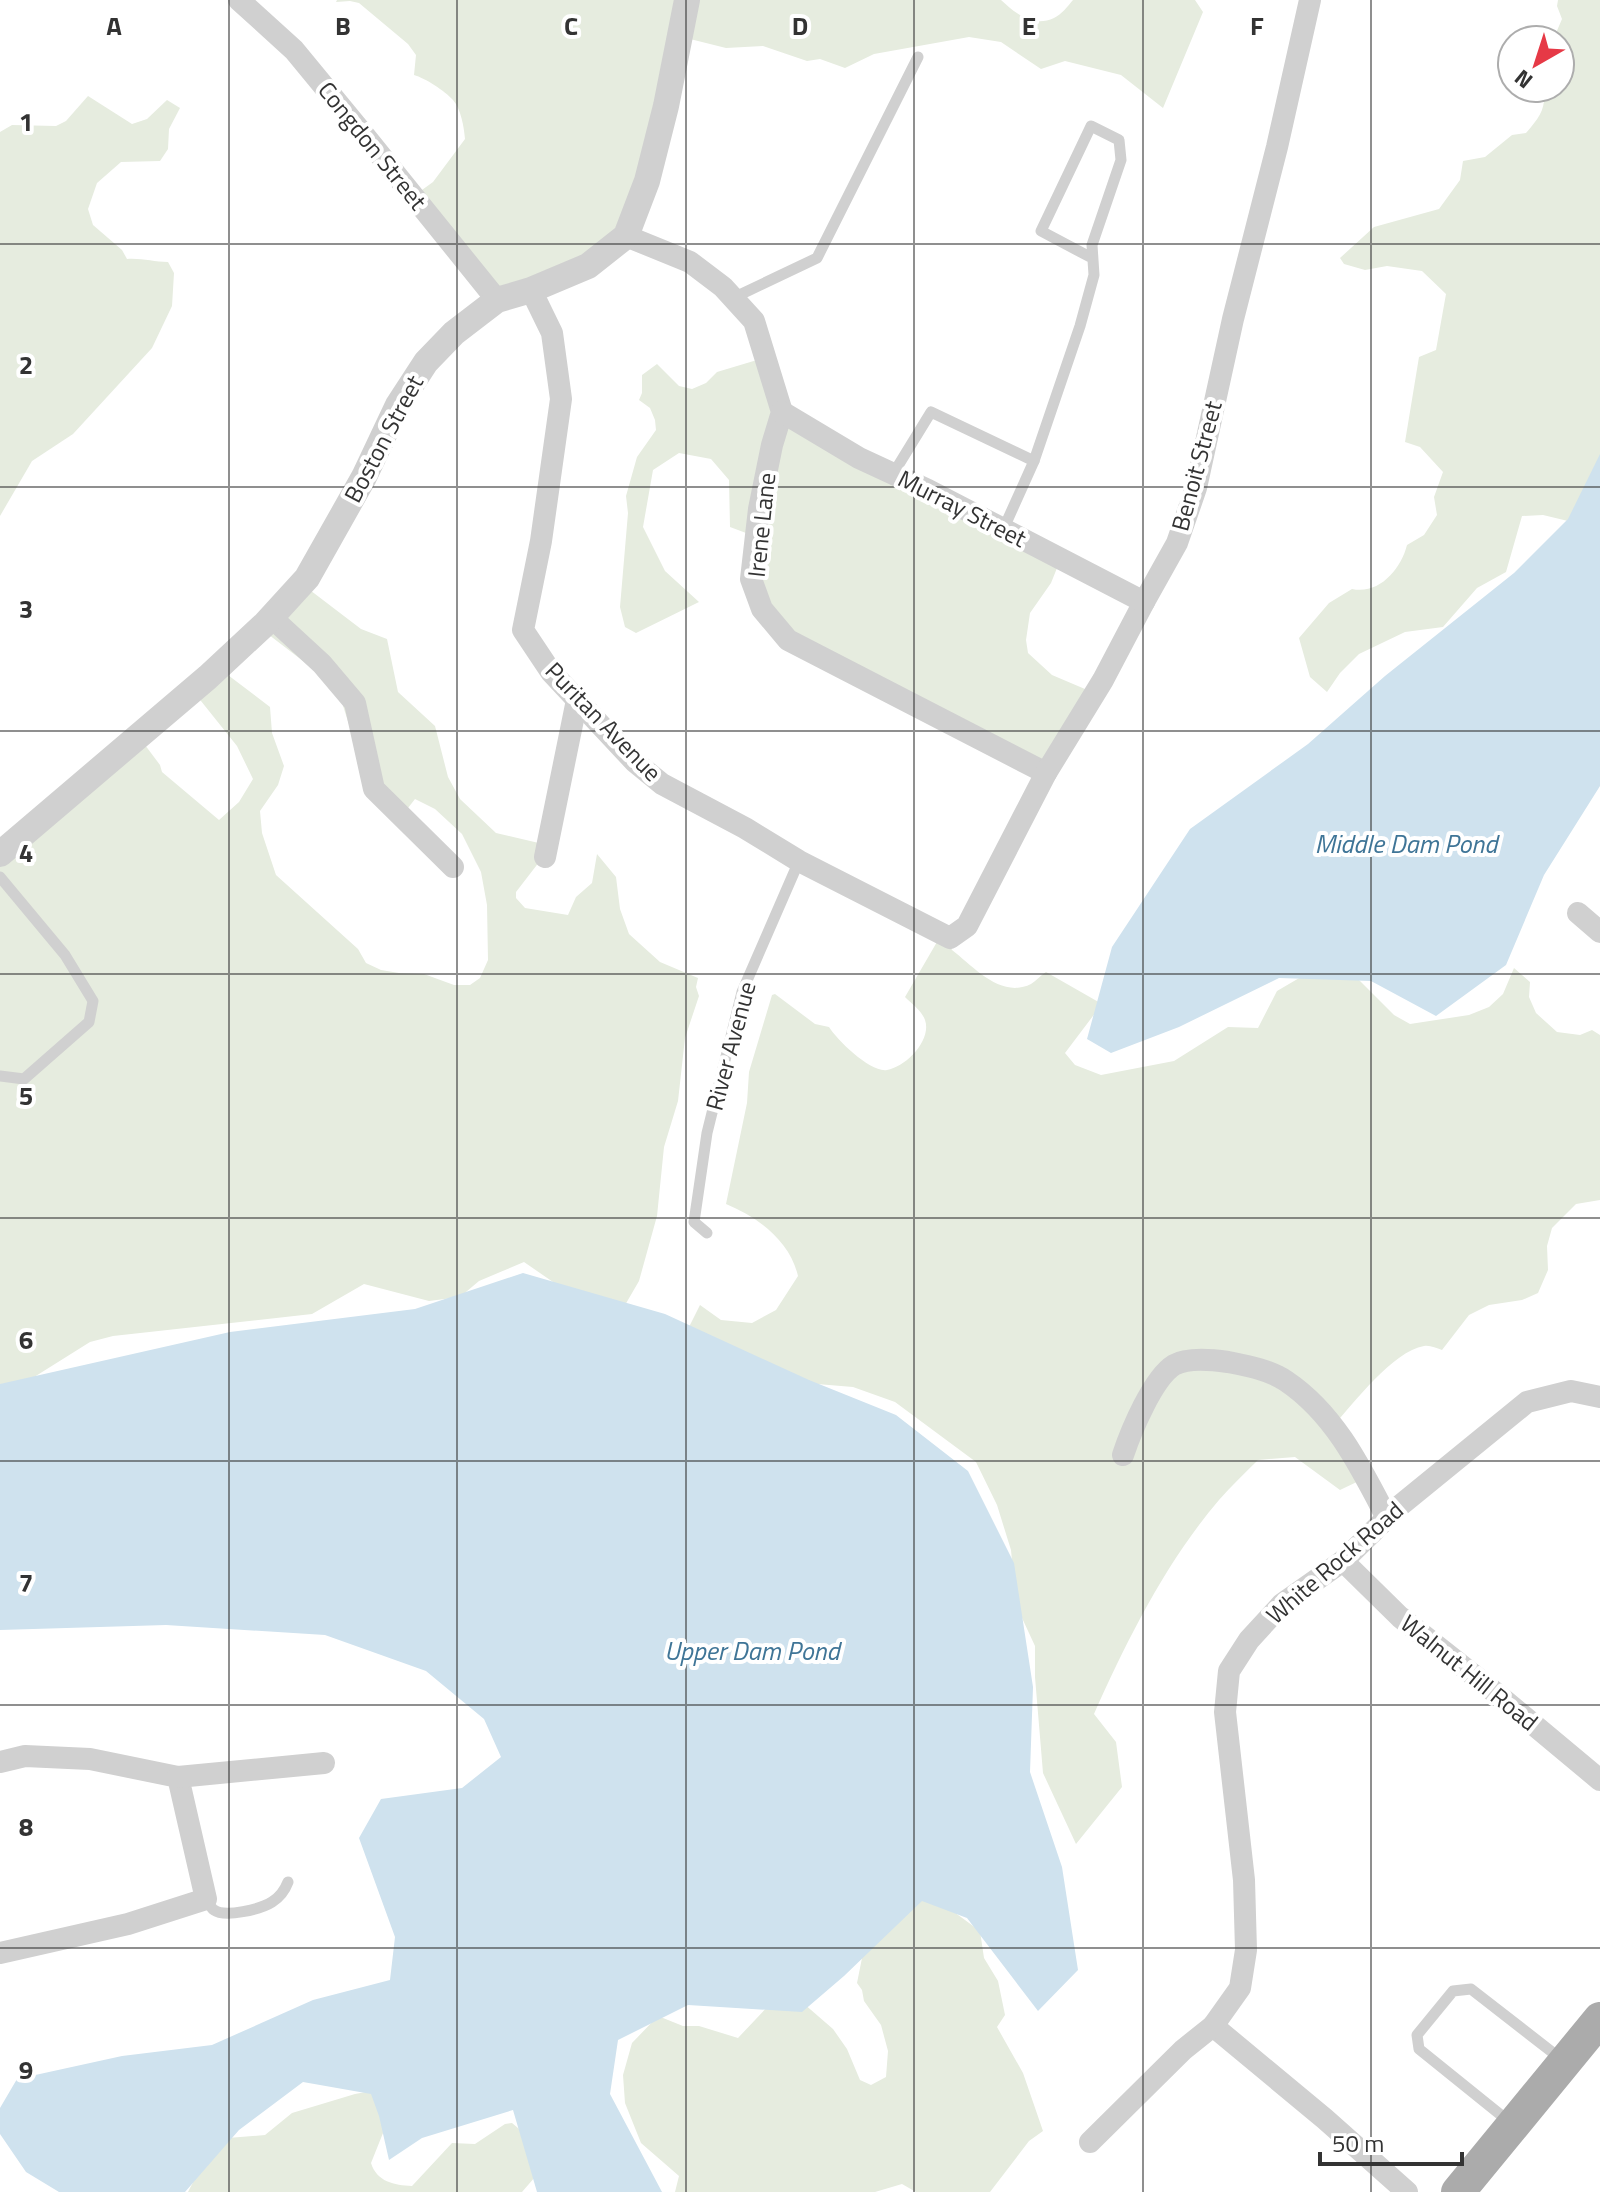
<svg xmlns="http://www.w3.org/2000/svg" width="1600" height="2192" font-family="'Titillium Web',sans-serif">
<style>
.green{fill:#e6ecdf}
.water{fill:#cfe2ee}
.lines{fill:none;stroke-linecap:round;stroke-linejoin:round}
.service{stroke:#d0d0d0;stroke-width:11}
.minor{stroke:#d0d0d0;stroke-width:22}
.tertiary{stroke:#d0d0d0;stroke-width:26}
.primary{stroke:#ababab;stroke-width:34}
.grid{fill:none;stroke:#333;stroke-width:2;stroke-opacity:0.55}
.labels{text-anchor:middle;stroke-width:8;stroke-linejoin:round;paint-order:stroke}
.street-label{font-size:24px;fill:#333;stroke:#fff}
.water-label{font-size:26px;font-style:italic;fill:#3f7597;stroke:#fff}
.grid-label{font-size:26px;text-anchor:middle;font-weight:bold;fill:#333;stroke:#fff;stroke-width:8;stroke-linejoin:round;paint-order:stroke}
</style>
<rect width="100%" height="100%" fill="#fff"/>
<g class="green">
<path d="M337,0H1001C1015,13 1033,28 1054,18C1061,15 1068,6 1073,0H1195L1203,12L1163,108L1121,75L1065,61L1041,69L1001,42L969,37L874,54L845,68L820,59L807,61L763,46L726,48L678,36L624,235L504,299L415,195L433,182L465,139C464,127 461,109 453,100C445,91 425,78 414,75L416,55L408,44L359,3L350,1L336,2Z"/>
<path d="M1558,0H1600V478L1568,521L1543,515L1522,516L1506,572L1477,588L1443,627L1405,632L1359,654L1340,673L1327,692L1310,677L1299,638L1329,603L1352,589C1379,595 1401,569 1407,545L1424,535L1437,515L1434,497L1443,472L1420,447L1405,442L1419,357L1436,350L1446,294L1422,271L1387,266L1365,270L1344,264L1340,258L1374,227L1439,209L1460,180L1463,161L1485,157L1512,135L1526,133C1540,117 1546,109 1544,88H1560V40H1553L1562,19L1557,6Z"/>
<path d="M88,96L132,124L147,119L167,100L180,108L169,129L168,149L160,161L121,162L97,183L88,209L93,225L122,250L127,259C142,258 154,262 168,262L174,273L172,306L152,348L73,434L32,461L0,516V132L12,125L56,126L66,121Z"/>
<path d="M757,360L781,415L1059,563L1051,583L1030,613L1026,640L1028,653L1052,675L1092,692L1042,773L841,671L759,607L754,536L730,527L729,480L711,459L679,453L653,470L643,527L665,571L699,602L636,633L625,627L620,607L628,513L626,496L637,457L656,430L655,420L650,408L639,400L642,393V375L657,364L679,386L692,389L706,383L717,372Z"/>
<path d="M302,584L361,629L387,639L398,692L435,726L448,777L460,799L496,833L543,844V857L516,892V898L525,908L568,915L576,897L592,883L597,854L616,877L620,909L629,934L660,962L698,978L696,987L699,996L685,1038L678,1101L664,1147L657,1216L639,1281L621,1312L582,1302L524,1262L479,1281L460,1297L429,1301L364,1284L312,1314L113,1336L90,1342L31,1379L0,1392V852L139,737L160,765L162,772L219,820L239,802L253,779L237,746L193,691L220,669L270,707L272,733L284,766L278,785L260,811L262,833L276,875L358,949L366,963L381,970L399,973L424,974L454,985H470L480,978L488,960L487,905L481,872L462,834L435,809L415,799L408,808L369,771L351,731L339,693L329,681L260,628Z"/>
<path d="M941,935L949,941L952,950C974,967 1001,999 1031,984C1036,981 1041,975 1046,972L1102,1004L1065,1053L1075,1065L1101,1075L1174,1061L1228,1027L1258,1028L1277,991L1330,960L1350,971L1394,1015L1410,1024L1469,1015L1489,1007L1503,994L1514,968L1530,982L1529,997L1536,1013L1557,1032L1580,1035L1592,1030L1600,1035V1200L1576,1204L1552,1228L1547,1246L1548,1270L1538,1293L1522,1300L1489,1305L1469,1315L1442,1350C1436,1348 1430,1345 1424,1346C1393,1351 1354,1403 1333,1426L1363,1479L1340,1490L1295,1457L1258,1460C1245,1473 1231,1486 1219,1500C1166,1562 1127,1640 1094,1714L1116,1742L1122,1787L1076,1844L1043,1773L1035,1677V1646L1016,1605L1011,1550L997,1505L976,1462L895,1402L853,1387L781,1381L686,1333L700,1305L721,1320L752,1323L776,1310L798,1276C790,1241 758,1217 726,1204L747,1103L749,1072L772,995L775,994L815,1024L829,1027C837,1040 871,1073 887,1070C906,1067 932,1040 925,1020C922,1011 911,1003 905,997Z"/>
<path d="M924,1890L980,1931L984,1958L998,1981L1004,2010L1005,2015L997,2027L1023,2073L1043,2131L1029,2141L990,2192H916L902,2184L875,2192H675L679,2176L641,2143L625,2103L623,2075L632,2043L658,2016L683,2026H699L738,2038L772,2002L803,2003L833,2029L847,2049L860,2080L871,2085L886,2077L888,2051L881,2025L864,2001L862,1990L857,1983L862,1958Z"/>
<path d="M377,2090L391,2113L371,2163C377,2182 394,2185 412,2186L452,2143L475,2144L505,2124L512,2123L536,2143L535,2177L522,2192H188L215,2139L265,2135L292,2113L355,2094Z"/>
</g>
<g class="water">
<path d="M1600,454V786L1544,875L1506,965L1436,1016L1371,981L1279,978L1179,1027L1111,1053L1087,1039L1112,947L1190,829L1308,744L1385,676L1514,573L1568,519Z"/>
<path d="M523,1273L665,1314L809,1380L896,1415L968,1471L1014,1563L1033,1687L1030,1772L1062,1867L1078,1970L1038,2011L967,1918L922,1901L844,1976L802,2012L688,2005L618,2040L610,2094L662,2192H537L513,2110L422,2138L389,2160L379,2116L371,2094L303,2082L239,2130L185,2192H59L26,2172L0,2134V2108L17,2079L122,2056L212,2045L313,2000L390,1980L395,1937L359,1838L381,1799L462,1788L501,1757L484,1719L426,1671L325,1635L166,1625L0,1630V1384L230,1332L415,1309Z"/>
</g>
<g class="lines">
<g class="service">
<path d="M733,298L817,258L918,57"/>
<path d="M893,474L931,412L1034,461L1080,326L1094,275L1092,245L1121,160L1119,140L1091,126L1041,231L1092,258"/>
<path d="M1003,530L1034,461"/>
<path d="M0,877L65,955L93,1001L89,1022L24,1079L0,1076"/>
<path d="M707,1233L694,1222L707,1133L742,992L799,861"/>
<path d="M206,1899C209,1903 211,1908 214,1910C225,1918 261,1909 272,1902C280,1897 285,1890 288,1882"/>
<path d="M1512,2124L1419,2049L1417,2035L1453,1991L1471,1989L1561,2059"/>
</g>
<g class="minor">
<path d="M239,0L294,50L364,135L497,300"/>
<path d="M626,236L690,262L723,287L754,321L782,412L772,445L759,509L751,579L762,609L788,640L1046,773"/>
<path d="M531,290L552,333L561,399L541,541L523,630L551,672L635,762L662,784L745,828L799,861L950,938L967,926L1046,773L1103,680L1144,602L1177,543L1196,488L1233,319L1277,147L1310,0"/>
<path d="M782,412L859,458L928,490L1144,602"/>
<path d="M271,617L322,664L355,703L374,789L453,867"/>
<path d="M545,857L577,700"/>
<path d="M1578,913L1600,932"/>
<path d="M1123,1455C1131,1431 1153,1378 1174,1365C1188,1357 1214,1360 1228,1362C1248,1366 1270,1370 1286,1381C1335,1414 1361,1468 1387,1518"/>
<path d="M1343,1561L1400,1617L1486,1685L1600,1780"/>
<path d="M0,1762L25,1756L90,1759L178,1777L206,1899L128,1924L0,1953"/>
<path d="M178,1777L324,1763"/>
<path d="M1213,2026L1325,2119L1407,2192"/>
<path d="M1090,2142L1183,2050L1213,2026L1240,1988L1246,1950L1244,1880L1225,1712L1229,1671L1249,1640L1282,1604L1343,1561L1397,1508L1527,1402L1571,1391L1600,1397"/>
</g>
<path class="tertiary" d="M0,854L208,677L265,624L307,578L364,477L398,405L426,362L454,333L497,300L531,290L588,266L626,236L647,181L666,106L687,0"/>
<path class="primary" d="M1458,2192L1600,2019"/>
</g>
<path class="grid" d="M229,0V2192M457,0V2192M686,0V2192M914,0V2192M1143,0V2192M1371,0V2192M0,244H1600M0,487H1600M0,731H1600M0,974H1600M0,1218H1600M0,1461H1600M0,1705H1600M0,1948H1600"/>
<g class="labels">
<g class="street-label">
<text transform="translate(372 146) rotate(51)" y="8">Congdon Street</text>
<text transform="translate(384 439) rotate(-62)" y="8">Boston Street</text>
<text transform="translate(1197 466) rotate(-75)" y="8">Benoit Street</text>
<text transform="translate(962 509) rotate(27)" y="8">Murray Street</text>
<text transform="translate(762 525) rotate(-84)" y="8">Irene Lane</text>
<text transform="translate(603 722) rotate(46)" y="8">Puritan Avenue</text>
<text transform="translate(731 1046) rotate(-75)" y="8">River Avenue</text>
<text transform="translate(1335 1563) rotate(-41)" y="8">White Rock Road</text>
<text transform="translate(1469 1673) rotate(39)" y="8">Walnut Hill Road</text>
</g>
<g class="water-label">
<text x="1406" y="853">Middle Dam Pond</text>
<text x="752" y="1660">Upper Dam Pond</text>
</g>
</g>
<g class="grid-label">
<text x="114" y="35">A</text>
<text x="343" y="35">B</text>
<text x="571" y="35">C</text>
<text x="800" y="35">D</text>
<text x="1029" y="35">E</text>
<text x="1257" y="35">F</text>
<text x="26" y="131">1</text>
<text x="26" y="374">2</text>
<text x="26" y="618">3</text>
<text x="26" y="862">4</text>
<text x="26" y="1105">5</text>
<text x="26" y="1349">6</text>
<text x="26" y="1592">7</text>
<text x="26" y="1836">8</text>
<text x="26" y="2079">9</text>
</g>
<g transform="translate(1536 64) rotate(219)"><circle r="38" fill="#ffffff" stroke="#adadad" stroke-width="2"/>
<path d="M0-6L14 30L0 20L-14 30Z" fill="#e63946"/>
<text y="-12" font-size="22" font-weight="bold" text-anchor="middle" fill="#333333">N</text>
</g>
<path d="M1320 2152v12h142v-12" fill="none" stroke="#333333" stroke-width="4"/>
<text x="1332" y="2152" font-size="24" fill="#333333" stroke="#ffffff" stroke-width="6" paint-order="stroke">50 m</text>
</svg>
